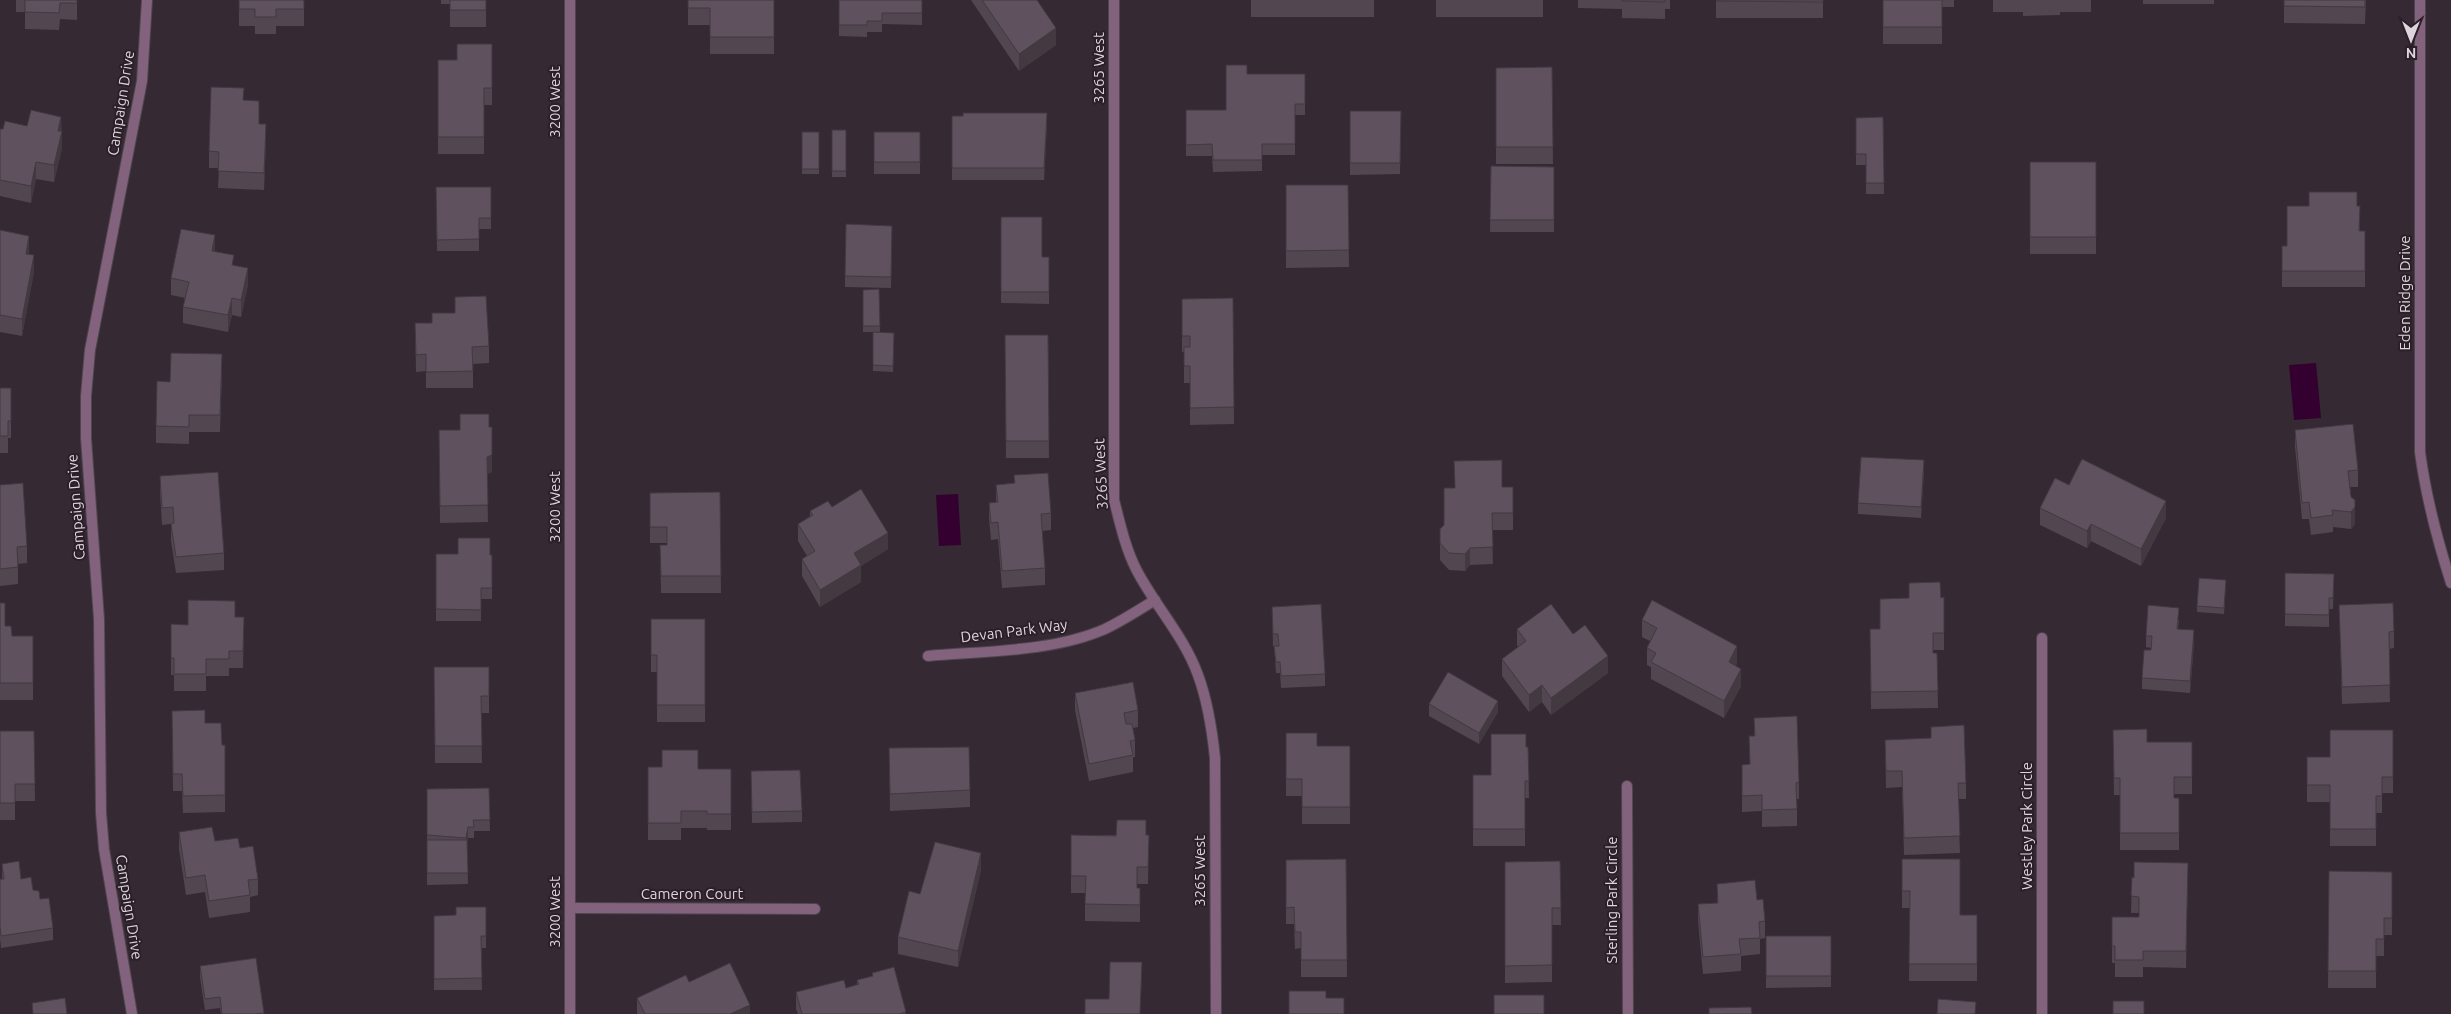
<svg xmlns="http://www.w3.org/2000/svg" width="2451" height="1014" font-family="Ubuntu,sans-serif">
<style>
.water{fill:#340030}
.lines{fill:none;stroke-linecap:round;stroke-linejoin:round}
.minor-casing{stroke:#50454e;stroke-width:12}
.tertiary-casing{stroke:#50454e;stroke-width:12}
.minor{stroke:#83627d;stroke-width:10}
.tertiary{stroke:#83627d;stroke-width:10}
.wall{fill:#524650}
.shaded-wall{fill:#423941}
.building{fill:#5f515d;stroke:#423941}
.labels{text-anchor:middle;stroke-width:4;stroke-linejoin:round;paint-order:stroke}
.street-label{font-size:15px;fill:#ded5dc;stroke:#2b1f29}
</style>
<rect width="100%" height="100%" fill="#352933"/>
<g class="water">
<path d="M2316,363L2321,418L2294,420L2289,365Z"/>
<path d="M958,494L961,545L939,546L936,495Z"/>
</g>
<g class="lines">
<defs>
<g id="minor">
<path d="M1114,0V500C1120,523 1125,547 1136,569C1155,606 1184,636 1198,675C1208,702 1212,729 1215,758L1216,1014"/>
<path d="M2420,0V452C2426,498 2437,539 2451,583"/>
<path d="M2042,638V1014"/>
<path d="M928,656C984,651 1053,652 1105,629C1122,621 1139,610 1155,600"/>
<path d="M1627,786L1628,1014"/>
<path d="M570,908L815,909"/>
<path d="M132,1014L104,849L101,813L99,619L86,438V396L90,350L142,81L147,0"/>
</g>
<path id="tertiary" d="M570,1014V0"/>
</defs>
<use href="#minor" class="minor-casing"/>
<use href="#tertiary" class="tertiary-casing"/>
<use href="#minor" class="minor"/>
<use href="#tertiary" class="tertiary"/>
</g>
<g class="wall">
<path d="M16,0H77V20L60,19L59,30L25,29V12H16Z"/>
<path d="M239,0H304V26H276V34H255V26H239Z"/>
<path d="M441,0H493H486V27H450V4H441Z"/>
<path d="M688,0H774V54H710V25H688Z"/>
<path d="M839,0H922V25L882,24V32H867V37L839,36Z"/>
<path d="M971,0H1037L1056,45L1019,71Z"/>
<rect x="1251" y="0" width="123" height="17"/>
<rect x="1436" y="0" width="107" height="17"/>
<path d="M1578,0H1670V9H1665V19L1622,18V9L1578,8Z"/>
<rect x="1716" y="0" width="107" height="18"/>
<path d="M1883,0H1954V7H1942V44H1883Z"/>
<path d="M1993,0H2091V12H2060V15L2023,16V12H1993Z"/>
<rect x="2143" y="0" width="71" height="4"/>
<path d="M2284,0H2366L2365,24L2284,23Z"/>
<path d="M492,44V105H484V154H438V60H457Z"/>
<path d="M1552,67L1553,164H1496V68Z"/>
<path d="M1247,74H1305V115H1295V155H1262V171L1213,172L1212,156H1186V110H1226Z"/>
<path d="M244,100L259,124L266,141L264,190L218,188L219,168H209V151Z"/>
<path d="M1350,111H1401L1400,174L1350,175Z"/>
<path d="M952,116L1047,124L1044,180H952Z"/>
<path d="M61,117L62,148L54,182L36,179L31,203L0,196V129H3L27,126Z"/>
<path d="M1883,117L1884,194H1866V165H1856V118Z"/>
<rect x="832" y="130" width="14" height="47"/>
<rect x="802" y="132" width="17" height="42"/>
<rect x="874" y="132" width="46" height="42"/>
<rect x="2030" y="162" width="66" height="92"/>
<path d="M1491,166L1554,167V232H1490Z"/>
<path d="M1286,185H1348L1349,267L1286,268Z"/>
<path d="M436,187H491V229H479V251H437Z"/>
<path d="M2357,206L2360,231H2365V287H2282V246H2287Z"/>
<path d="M1001,217L1042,257H1049V304L1001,303Z"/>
<path d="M0,230L29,253V254L34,272L22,336L0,332Z"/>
<path d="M892,237L891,288L845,287V276Z"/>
<path d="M215,252L234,265L248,285L241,317L232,315L228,332L183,323V307L185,298L171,295V278Z"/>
<path d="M879,289L880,332H863V290Z"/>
<path d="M1233,298L1234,424L1190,425V383H1184V352H1182V299Z"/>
<path d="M415,323L489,346V363L473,364V388H426V371L416,372Z"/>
<path d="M894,333L893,372L873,371V365Z"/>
<path d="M1005,335H1048L1049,458H1006Z"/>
<path d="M222,371L220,432H189V444L156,443V426Z"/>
<path d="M0,388H11V438H8V453H0Z"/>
<path d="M489,427L492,472L487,474L488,522L440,523L439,430H460Z"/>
<path d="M2295,430L2358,470V487H2350L2355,524L2351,529L2333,527V532L2311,535L2309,519H2302L2295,447Z"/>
<path d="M1924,472L1921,518L1858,514V503Z"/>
<path d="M1014,475L1051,513V530L1042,531L1045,568V585L1002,588L998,539L991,540L989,519V503L996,502V485L1014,483Z"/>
<path d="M160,476L224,553V570L176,573L171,541V524L162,525L160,493Z"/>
<path d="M0,485L27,546V563L18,564V584L0,586Z"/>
<path d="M2069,485L2166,518L2141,566L2091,541L2087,548L2040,525V508Z"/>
<path d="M1502,487H1513V530H1492L1493,564L1470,565L1465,571L1449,570L1440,560V529Z"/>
<path d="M720,492L721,593H661L660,545H667V543H650V493Z"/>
<path d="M832,507L888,549L861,566V582L820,607L802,576V559L807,556L798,541V524L810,516V511Z"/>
<path d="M436,554L492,555V599H481V621H436Z"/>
<path d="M2285,573L2334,574L2333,609H2329V627L2285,626Z"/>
<path d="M2226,580L2224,614L2197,612V606Z"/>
<path d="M1944,597V650H1933V653H1937L1938,708L1871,709L1870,629H1880L1941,598Z"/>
<path d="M0,603L5,626L12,636H33V700H0Z"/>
<path d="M2339,605L2394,631V648L2389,649L2390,702L2342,704Z"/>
<path d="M1272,607L1325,674V686L1281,688L1280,673H1276L1274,646H1278H1273Z"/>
<path d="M235,617H244L243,668H229V676H206V691H174V675H171V624L188,625Z"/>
<path d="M651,619H705V722H657V672H651Z"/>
<path d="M1642,620L1737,662L1736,666L1741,686L1724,718L1651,679V667L1647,665V648L1650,641L1642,637Z"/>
<path d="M2179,620L2178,629L2194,642L2190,693L2142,689V678L2151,648L2146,647V636Z"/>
<path d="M1517,629L1573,634L1608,673L1551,715L1542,702L1529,712L1502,676V659L1518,647L1517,645Z"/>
<path d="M434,667H489V713H481L482,763H435Z"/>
<path d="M1075,693L1138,710V727L1133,728L1135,740V757H1133V772L1089,781L1075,710Z"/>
<path d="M1429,704L1498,712L1479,744L1429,716Z"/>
<path d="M172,711L205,723L222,745H225V812L183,813L182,791H173Z"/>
<path d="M1754,718L1799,782V799H1797V826L1762,827V811L1742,812V765L1750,764L1749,736H1754Z"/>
<path d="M2113,730L2147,742H2192V794H2174V798H2179V850H2120V795H2114Z"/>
<path d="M2393,730V793H2382V813H2376V846H2330V802H2307V757H2330Z"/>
<path d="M0,731H34L35,801H15V820H0Z"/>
<path d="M1286,733L1317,746H1350V824H1302V796H1286Z"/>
<path d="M1885,740L1966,783V799H1958L1960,853L1904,855L1902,787L1886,788Z"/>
<path d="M1526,747H1528L1529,798H1525V846H1473V775H1491Z"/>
<path d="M889,748L970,790V807L890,811Z"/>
<path d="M648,767L698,769H731V830H707V828H681V840H648Z"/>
<path d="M751,771L802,811V822L752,823Z"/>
<path d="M489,788L490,831H474V838H468L467,843L468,884L427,885V789Z"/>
<path d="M179,832L240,848L258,879V895L250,897V912L209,918L205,892L186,895L179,849Z"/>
<path d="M1071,835H1149L1148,884H1137V888H1140V922L1085,921V893H1071Z"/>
<path d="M1346,859L1347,977H1301V948L1295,949L1294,924H1286V860Z"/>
<path d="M1902,859L1960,915H1977V981H1909L1910,908H1902Z"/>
<path d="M1560,861L1561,925H1552V982L1505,983V862Z"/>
<path d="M2188,863L2186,968L2143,967V977H2115V963H2112V917H2139V913H2131L2132,877L2134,878Z"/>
<path d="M2,864L21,879L33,890L53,928V940L1,948L0,938V879H2Z"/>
<path d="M981,870L958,967L898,954V937L920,894Z"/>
<path d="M2329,871L2392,872V935H2384V956H2376V988H2328Z"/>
<path d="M1717,884L1757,900L1765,921V938L1760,939V954L1741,956V971L1703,974L1698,921V904L1717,903Z"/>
<path d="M486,907V948H481L482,990H434V916L456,915Z"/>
<path d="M1766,936H1831V987L1766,988Z"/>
<path d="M256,958L264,1014H221L220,1008L205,1010L200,978V966Z"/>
<path d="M872,973L906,1014H798L796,1009V992L846,988L857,985V980L872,976Z"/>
<path d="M689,982L750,1014H637V998Z"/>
</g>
<g class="shaded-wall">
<path d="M1056,28V45L1019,71V54Z"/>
<path d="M1047,113V124L1044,180V168Z"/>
<path d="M61,117L62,148L54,182V165L58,131Z"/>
<path d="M266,124V141L264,190V173Z"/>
<path d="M36,162V179L31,203V186Z"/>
<path d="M215,235V252L212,251Z"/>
<path d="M29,236V253L26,271V254Z"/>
<path d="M34,255V272L22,336V319Z"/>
<path d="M248,268V285L241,317V300Z"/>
<path d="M232,298V315L228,332V315Z"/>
<path d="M492,455V472L487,474V457Z"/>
<path d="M1924,460V472L1921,518V507Z"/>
<path d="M2166,501V518L2141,566V549Z"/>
<path d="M2355,507V524L2351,529V512Z"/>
<path d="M2091,524V541L2087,548V531Z"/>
<path d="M888,533V549L861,566V582L820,607V590L854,553Z"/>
<path d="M1470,548V565L1465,571V554Z"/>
<path d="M2194,630V642L2190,693V681Z"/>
<path d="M1737,646V662L1729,679V662Z"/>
<path d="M1608,656V673L1551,715V698Z"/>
<path d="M1741,669V686L1724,718V701Z"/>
<path d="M1542,685V702L1529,712V695Z"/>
<path d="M1498,701V712L1479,744V733Z"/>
<path d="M468,827V838L466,849V838Z"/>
<path d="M981,853V870L958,967V951Z"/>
<path d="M1142,962V979L1140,1014Z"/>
<path d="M750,1005V1014H730Z"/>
</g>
<g class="building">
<path d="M25,0H77V3H60L59,13L25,12Z"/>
<path d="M239,0H304V9H276V17H255V9H239Z"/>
<rect x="450" y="0" width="36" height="10"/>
<path d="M688,0H774V37H710V8H688Z"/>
<path d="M839,0H922V13H882V21H867V25H839Z"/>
<path d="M982,0H1037L1056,28L1019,54Z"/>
<path d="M1622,0H1665V2L1622,1Z"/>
<path d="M1716,0H1823V2L1716,1Z"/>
<rect x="1883" y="0" width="59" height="27"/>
<path d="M2284,0H2365V7L2284,6Z"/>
<path d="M457,44H492V88H484V137H438V60H457Z"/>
<path d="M1226,65H1247V74H1305V104H1295V144H1262V160H1213L1212,144L1186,145V110H1226Z"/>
<path d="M1552,67L1553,147H1496V68Z"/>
<path d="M211,87L244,88L243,100L259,101V124H266L264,173L218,171L219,152L209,151Z"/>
<path d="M31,110L61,117L58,131H62L54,165L36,162L31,186L0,180V129H3L5,121L27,126Z"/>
<path d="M1350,111H1401L1400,163H1350Z"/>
<path d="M963,113H1047L1044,168H952V116H963Z"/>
<path d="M1883,117L1884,183H1866V154H1856V118Z"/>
<rect x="832" y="130" width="14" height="41"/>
<rect x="802" y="132" width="17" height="37"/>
<rect x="874" y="132" width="46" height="30"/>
<rect x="2030" y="162" width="66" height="75"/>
<path d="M1491,166L1554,167V220H1490Z"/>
<path d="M1286,185H1348L1349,250L1286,251Z"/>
<path d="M436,187H491V218H479V239L437,240Z"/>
<path d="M2309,192H2357V206H2360L2359,231H2365V271H2282V246H2287V206H2309Z"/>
<path d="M1001,217H1042V257H1049V292H1001Z"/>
<path d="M846,224L892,226L891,277L845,276Z"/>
<path d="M181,229L215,235L212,251L234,255L232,265L248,268L241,300L232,298L228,315L183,307L189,282L171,278Z"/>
<path d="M0,230L29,236L26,254L34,255L22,319L0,315Z"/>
<path d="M879,289L880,326H863V290Z"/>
<path d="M486,296L489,346L472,347L473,371L426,372V354L416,355L415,323H432V313H455V297Z"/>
<path d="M1233,298L1234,407L1190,408V366H1184V347H1190V336H1182V299Z"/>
<path d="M873,332L894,333L893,366L873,365Z"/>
<path d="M1005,335H1048L1049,441H1006Z"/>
<path d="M171,353L222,354L220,415H189V427L156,426L157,381L170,382Z"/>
<path d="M0,388H11V421H8V436H0Z"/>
<path d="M460,414H489V427H492V455L487,457L488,505L440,506L439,430H460Z"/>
<path d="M2353,424L2358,470L2348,471L2351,497L2355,500V507L2351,512L2332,510L2333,515L2311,518L2309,502L2302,503L2295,430Z"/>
<path d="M1861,457L1924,460L1921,507L1858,503Z"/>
<path d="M2082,459L2166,501L2141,549L2091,524L2087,531L2040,508L2055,478L2069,485Z"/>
<path d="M1502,460V487H1513V513H1492L1493,547L1470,548L1465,554L1449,553L1440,543V529L1444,525V488H1455L1454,461Z"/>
<path d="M218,472L224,553L176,557L171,524L174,523L173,507L162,508L160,476Z"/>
<path d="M1048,473L1051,513L1041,514L1045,568L1002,571L998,522L991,523L989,503L998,502L996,485L1015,483L1014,475Z"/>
<path d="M23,483L27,546L17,547L18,567L0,569V485Z"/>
<path d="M861,489L888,533L854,553L861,565L820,590L802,559L815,551L798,524L813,515L810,511L828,501L832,507Z"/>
<path d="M720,492L721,576H661L660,545H667V527H650V493Z"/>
<path d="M458,538H490V555H492V588H481V610L436,609V554H458Z"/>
<path d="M2285,573L2334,574L2333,598H2329V615L2285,614Z"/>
<path d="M2199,578L2226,580L2224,608L2197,606Z"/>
<path d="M1940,582L1941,598L1944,597V633H1933V653H1937L1938,691L1871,692L1870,629H1880V599L1909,598V583Z"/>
<path d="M188,600L235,601V617H244L243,651H229V659H206V674H174V658H171V624L188,625Z"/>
<path d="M1652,600L1737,646L1729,662L1741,669L1724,701L1651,662L1656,653L1647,648L1657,628L1642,620Z"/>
<path d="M0,603H5V626H11L12,636H33V683H0Z"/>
<path d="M2393,603L2394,631L2389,632L2390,685L2342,687L2339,605Z"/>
<path d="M1321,604L1325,674L1281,676L1280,662H1276L1274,646H1279L1278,634H1273L1272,607Z"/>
<path d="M1551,604L1573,634L1585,625L1608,656L1551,698L1542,685L1529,695L1502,659L1526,641L1517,629Z"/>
<path d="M2148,605L2179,608L2177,629L2194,630L2190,681L2142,678L2144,650H2151L2152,636H2146Z"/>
<path d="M651,619H705V705H657V655H651Z"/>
<path d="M434,667H489V696H481L482,746H435Z"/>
<path d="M1448,672L1498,701L1479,733L1429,704Z"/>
<path d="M1133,682L1138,710L1124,713L1126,724H1132L1135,740L1130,741L1133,755L1089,764L1075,693Z"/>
<path d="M205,710V723H221L222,745H225V795L183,796L182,774H173L172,711Z"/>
<path d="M1797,716L1799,782L1796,783L1797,809L1762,810V795L1742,796V765L1750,764L1749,736H1755L1754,718Z"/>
<path d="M1964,725L1966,783H1958L1960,836L1904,838L1902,771H1886L1885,740L1931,738V727Z"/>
<path d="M2147,729V742H2192V777H2174V798H2179V833H2120V778H2114L2113,730Z"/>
<path d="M2330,730H2393V777H2382V796H2376V829H2330V785H2307V757H2330Z"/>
<path d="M0,731H34L35,784H15V803H0Z"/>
<path d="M1286,733H1317V746H1350V807H1302V779H1286Z"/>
<path d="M1491,734H1526V747H1528L1529,781H1525V829H1473V775H1491Z"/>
<path d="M969,747L970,790L890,794L889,748Z"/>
<path d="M662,750H698V769H731V814H707V811H681V823H648V767H662Z"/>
<path d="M800,770L802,811L752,812L751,771Z"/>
<path d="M489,788L490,820H473L474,827H468L466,838L427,835V789Z"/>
<path d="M1117,820H1146V835H1149L1148,867H1137V888H1140V905L1085,904L1086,876H1071V835L1116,836Z"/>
<path d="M212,827L215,841L238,838L240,848L253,846L258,879L248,880L250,895L209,901L205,875L186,878L179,832Z"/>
<path d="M427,840H467L468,873H427Z"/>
<path d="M935,842L981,853L958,951L898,937L909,891L920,894Z"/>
<path d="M1346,859L1347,960H1301V932H1295L1294,907L1286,908V860Z"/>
<path d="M1902,859H1960V915H1977V964H1909L1910,891H1902Z"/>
<path d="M19,861L21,879L31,877L33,890L39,891L40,899L49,898L53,928L1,936L0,926V879H4L2,864Z"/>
<path d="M1560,861L1561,908H1552V965L1505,966V862Z"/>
<path d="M2134,862L2188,863L2186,951H2143V960H2115V946H2112V917H2139V897L2131,896L2132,877L2134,878Z"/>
<path d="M2329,871L2392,872V918H2384V939H2376V971H2328Z"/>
<path d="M1755,880L1757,900L1763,899L1765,921L1759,922L1760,938L1739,939L1741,954L1703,957L1698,904L1718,903L1717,884Z"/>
<path d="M456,907H486V936H481L482,978L434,979V916L456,915Z"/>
<rect x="1766" y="936" width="65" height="40"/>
<path d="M256,958L264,1013L254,1014H222L220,997L205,999L200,966Z"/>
<path d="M1110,962H1142L1140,1014H1085V999H1109Z"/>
<path d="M730,963L750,1005L730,1014H645L637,998L686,975L689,982Z"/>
<path d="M894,967L906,1012L899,1014H802L796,992L844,980L846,988L859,984L857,980L873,976L872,973Z"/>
<path d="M1289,991H1326V998H1344V1014H1289Z"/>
<rect x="1494" y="995" width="50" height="19"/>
<path d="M65,998L67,1014H33L32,1003Z"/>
<path d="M1938,999L1976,1002L1975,1014H1937Z"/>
<rect x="2113" y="1001" width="31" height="13"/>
<path d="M1751,1007L1752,1014H1709V1008Z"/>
</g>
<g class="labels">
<g class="street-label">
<text transform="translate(1099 68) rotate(-90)" y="5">3265 West</text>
<text transform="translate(555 102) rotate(-90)" y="5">3200 West</text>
<text transform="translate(121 103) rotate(-81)" y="5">Campaign Drive</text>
<text transform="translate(2405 293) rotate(-90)" y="5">Eden Ridge Drive</text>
<text transform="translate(1101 474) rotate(-93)" y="5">3265 West</text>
<text transform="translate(76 507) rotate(-94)" y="5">Campaign Drive</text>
<text transform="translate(555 507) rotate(-90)" y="5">3200 West</text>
<text transform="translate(1014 631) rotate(-7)" y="5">Devan Park Way</text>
<text transform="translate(2027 826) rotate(-90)" y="5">Westley Park Circle</text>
<text transform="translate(1200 871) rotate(-90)" y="5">3265 West</text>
<text x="692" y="899">Cameron Court</text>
<text transform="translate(1612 900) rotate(-90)" y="5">Sterling Park Circle</text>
<text transform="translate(129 907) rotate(81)" y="5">Campaign Drive</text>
<text transform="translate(555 912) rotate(-90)" y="5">3200 West</text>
</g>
</g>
<g transform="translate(2411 40) rotate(180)" stroke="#2b1f29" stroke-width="4" paint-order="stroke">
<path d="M0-4L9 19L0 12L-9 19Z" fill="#ded5dc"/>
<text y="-8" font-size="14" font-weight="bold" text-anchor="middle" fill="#ded5dc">N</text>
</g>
</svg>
